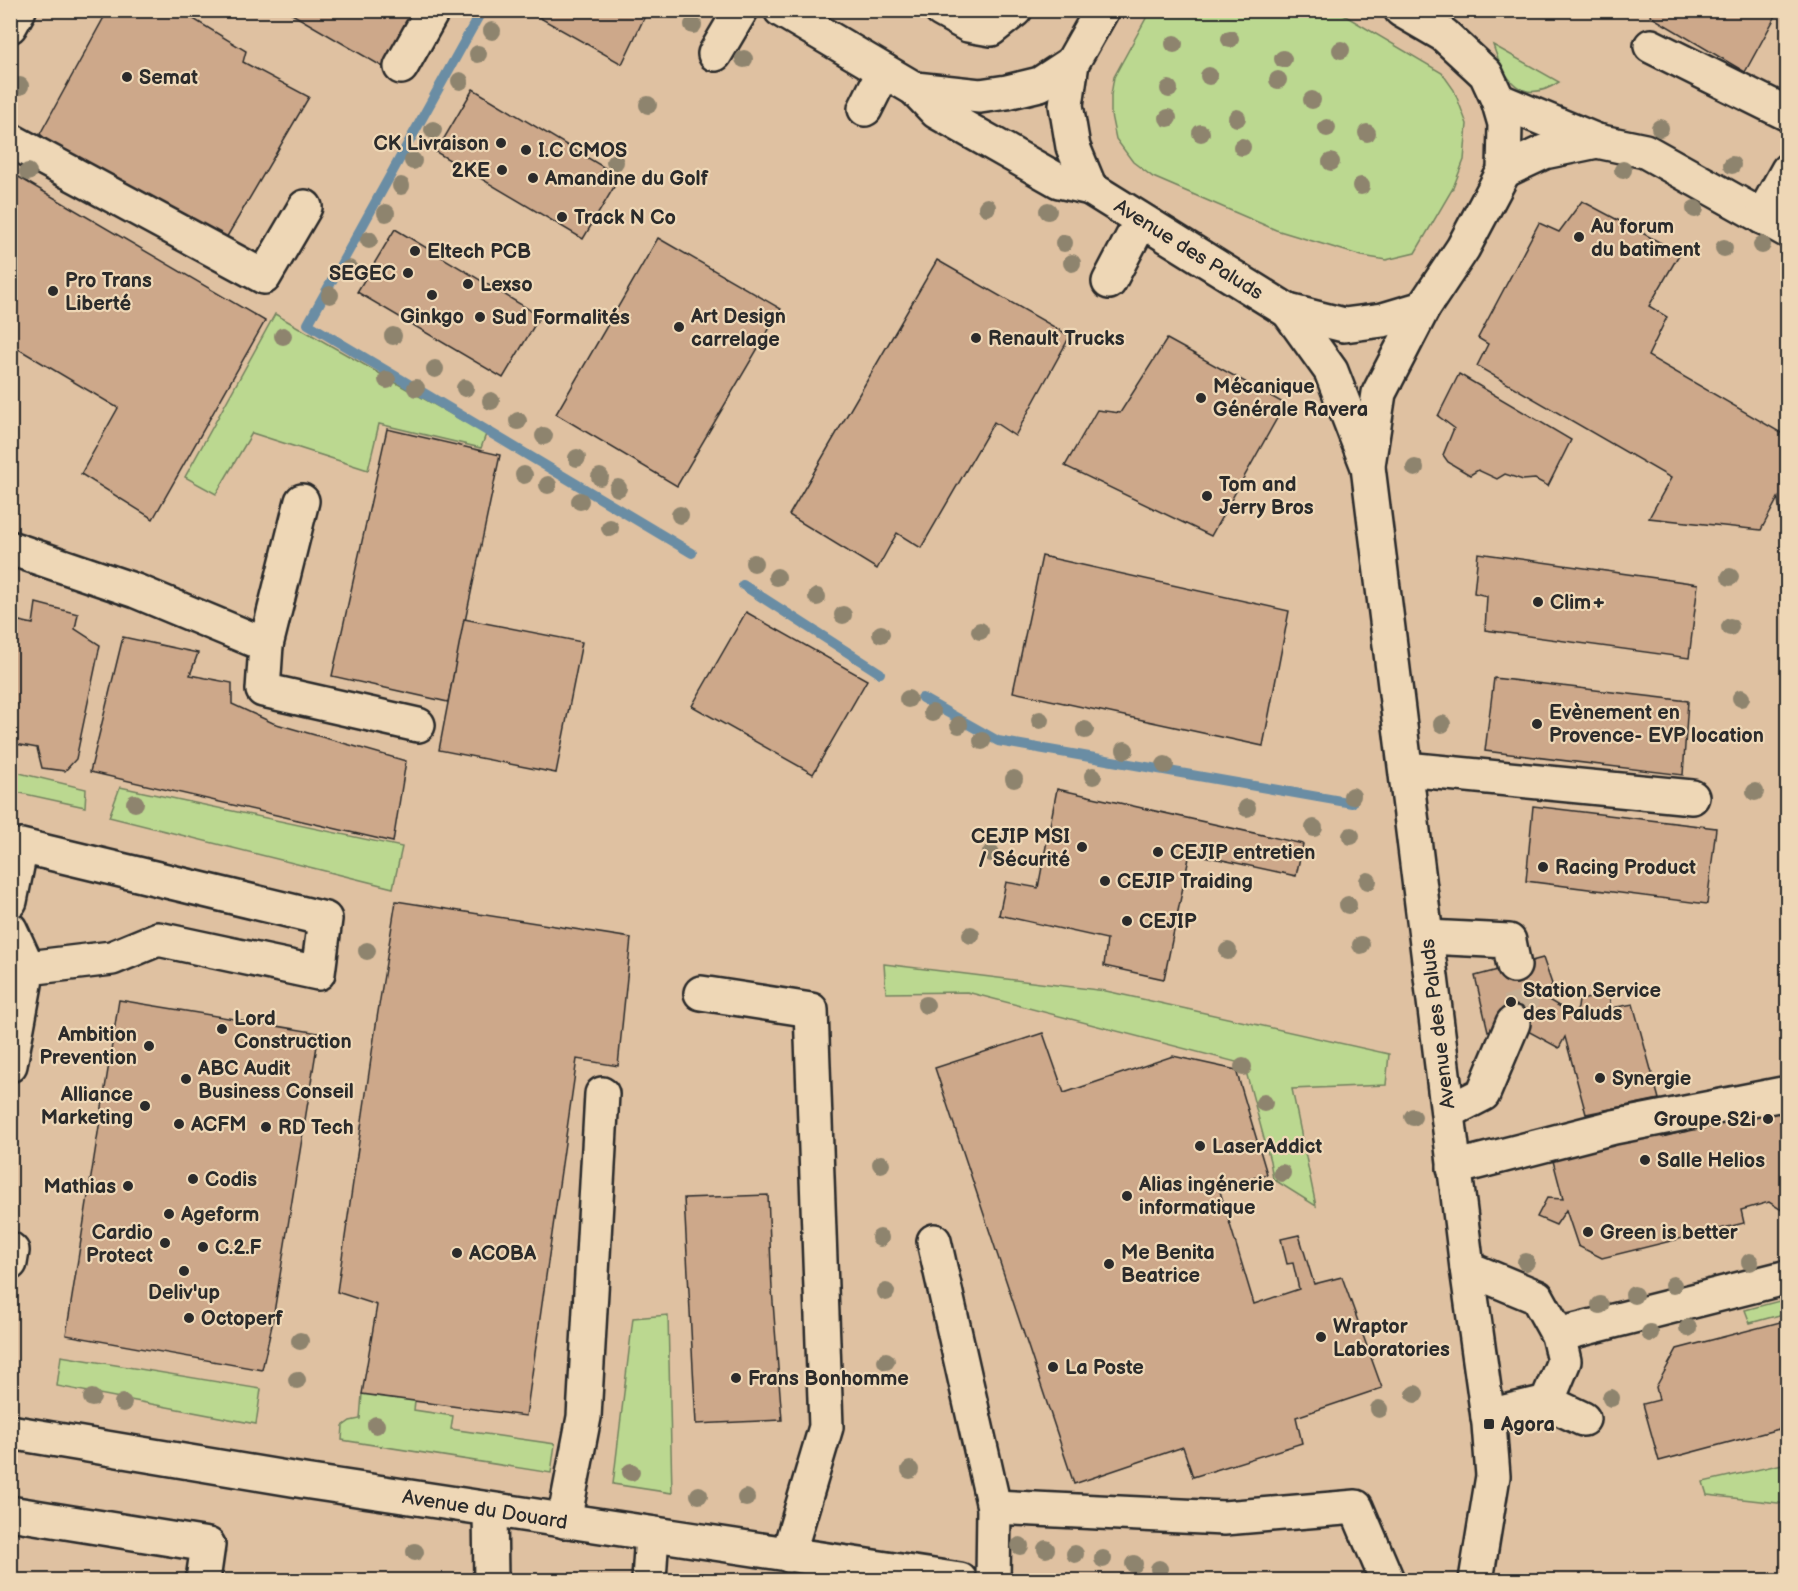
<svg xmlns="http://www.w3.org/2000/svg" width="1798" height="1591" font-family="'Balsamiq Sans',sans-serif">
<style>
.built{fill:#dfc1a1}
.green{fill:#bbd890;stroke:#73825e;stroke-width:1.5}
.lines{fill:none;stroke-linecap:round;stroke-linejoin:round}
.stream{stroke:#6a8da4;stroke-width:10}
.building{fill:#cda88a;stroke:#2b2b2b;stroke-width:1.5}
.minor-tunnel{stroke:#c6af94;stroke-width:33;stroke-dasharray:33 16;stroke-linecap:butt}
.minor-casing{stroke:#2b2b2b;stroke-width:38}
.minor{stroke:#eed7b6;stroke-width:33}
.tree{fill:#8e846e}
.poi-dot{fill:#2b2b2b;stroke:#eed7b6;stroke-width:2}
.labels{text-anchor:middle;stroke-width:4.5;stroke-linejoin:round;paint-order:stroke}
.poi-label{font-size:20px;font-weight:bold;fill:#2b2b2b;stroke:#eed7b6;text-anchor:start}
.street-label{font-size:20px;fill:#2b2b2b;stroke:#eed7b6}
</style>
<rect width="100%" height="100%" fill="#edd0ae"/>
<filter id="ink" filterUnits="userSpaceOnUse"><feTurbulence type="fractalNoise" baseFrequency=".0167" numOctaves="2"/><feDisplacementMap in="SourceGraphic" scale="12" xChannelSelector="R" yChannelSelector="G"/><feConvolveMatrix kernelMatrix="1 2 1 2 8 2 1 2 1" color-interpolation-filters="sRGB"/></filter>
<g filter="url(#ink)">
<rect class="built" x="11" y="11" width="1776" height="1569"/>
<g class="green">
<path d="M1150,11H1337L1442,73L1454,90L1467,124L1464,160L1453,188L1415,253L1386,260L1362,256L1276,230L1153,177L1133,162L1116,139L1111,115V95L1114,77Z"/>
<path d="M1493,45L1559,82C1521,107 1504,79 1493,45Z"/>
<path d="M275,314L486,434L481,448L379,424L368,470L252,433L216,494L185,477Z"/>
<path d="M11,771L86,789L85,807L11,791Z"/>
<path d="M120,787L402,847L393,888L109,817Z"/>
<path d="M884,964L1106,991L1389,1054L1386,1085L1292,1089L1316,1206L1273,1179L1270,1161L1244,1064L967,992L886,993Z"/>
<path d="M1787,1299V1313L1750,1323L1745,1310Z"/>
<path d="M668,1315L672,1493L613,1484L633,1318Z"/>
<path d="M61,1356L261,1389L256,1424L57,1386Z"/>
<path d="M416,1393L414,1410L453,1416L451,1429L555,1444L551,1473L342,1440L343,1426L350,1421L360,1419L362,1394Z"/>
<path d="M1787,1463V1504L1707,1495L1703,1482Z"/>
</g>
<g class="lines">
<g class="stream">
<path d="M482,10L308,324L692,553"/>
<path d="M743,585L880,673"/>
<path d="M922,698L998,741L1352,803"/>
</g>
</g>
<g class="building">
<path d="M108,10H179L246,51L243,62L309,97L225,240L64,154L40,134Z"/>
<path d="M285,10H417L383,67Z"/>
<path d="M526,10H636L645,16L622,64Z"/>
<path d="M1653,10H1779L1745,72L1650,16Z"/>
<path d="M473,89L620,177L583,239L436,152Z"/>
<path d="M10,172L265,321L153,519L81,474L118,408L10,344Z"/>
<path d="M1582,201L1680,253L1649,306L1667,317L1648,356L1788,437V585L1778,498L1761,530L1649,518L1671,478L1477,366L1488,344L1478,338L1539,223L1559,232Z"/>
<path d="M395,229L540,316L503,378L357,292Z"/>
<path d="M658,238L781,309L677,486L556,414Z"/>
<path d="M937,260L1070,336L1015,436L994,422L921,548L897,533L877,569L789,515Z"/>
<path d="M1167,339L1285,404L1211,536L1065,466L1097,410L1120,413Z"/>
<path d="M1459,374L1571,440L1548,486L1535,479L1523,480L1505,474L1497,479L1478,470L1470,475L1448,462L1443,455L1454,428L1438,416Z"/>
<path d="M387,429L500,455L448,702L332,676Z"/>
<path d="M1478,553L1698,584L1689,658L1485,630L1487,596L1474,593Z"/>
<path d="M1042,556L1289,611L1263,746L1013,692Z"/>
<path d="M36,603L78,614L75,629L100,645L76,759L65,771L42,768L37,748L10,743V619L33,624Z"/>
<path d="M746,612L867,680L813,774L692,706Z"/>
<path d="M464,619L582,642L556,773L439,750Z"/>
<path d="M123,637L198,653L190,675L232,683V704L273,723L406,761L393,842L90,772Z"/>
<path d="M1494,678L1688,701L1683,775L1485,751Z"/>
<path d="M1057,789L1303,844L1296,876L1190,853L1164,979L1104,966L1107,939L999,915L1006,882L1038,888Z"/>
<path d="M1533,806L1716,828L1707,904L1526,881Z"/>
<path d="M396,901L631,938L618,1066L577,1059L526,1416L362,1394L377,1305L337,1292L377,1018Z"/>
<path d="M1543,958L1552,984L1545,998L1574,1015L1578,1008L1579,1000L1609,995L1611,1008L1633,1004L1659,1099L1586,1114L1565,1037L1559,1048L1513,1023L1488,1031L1475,976Z"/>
<path d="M119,1000L319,1033L272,1325L262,1370L66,1335Z"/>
<path d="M1043,1033L1064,1093L1173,1056L1236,1070L1267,1174L1219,1188L1254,1304L1299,1289L1293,1263L1287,1264L1281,1239L1299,1235L1314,1284L1342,1277L1382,1388L1296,1417L1302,1443L1193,1477L1183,1447L1074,1484L935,1068Z"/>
<path d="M1788,1106V1214L1769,1202L1741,1210L1744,1223L1602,1258L1578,1246L1566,1210L1556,1225L1537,1217L1547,1198L1563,1199L1552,1157L1659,1126L1662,1137Z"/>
<path d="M768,1195L772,1289L782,1420L696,1424L684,1198Z"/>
<path d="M1788,1320V1436L1781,1438L1779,1429L1659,1461L1643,1404L1659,1400L1656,1387L1677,1349Z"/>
</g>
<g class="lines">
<path class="minor-tunnel" d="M1513,1023L1522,1002L1514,966"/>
<defs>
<g id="minor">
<path d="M781,10L915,89L937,112L1059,181L1090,188L1288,311L1344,325L1383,320L1423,308"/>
<path d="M941,10L968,25L991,29L1015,10"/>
<path d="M10,26L19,10"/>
<path d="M1651,46L1788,114"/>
<path d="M715,54L741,10"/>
<path d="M401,67L433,10"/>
<path d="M915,89L980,96L1007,92L1040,84L1072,63"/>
<path d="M1498,100L1597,141L1645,151L1788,231"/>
<path d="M865,109L884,71"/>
<path d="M10,140L264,277L305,207"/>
<path d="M1504,171L1544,152L1597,141"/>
<path d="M1090,188L1073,147L1066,105L1072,63L1102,10"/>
<path d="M1762,217L1788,170"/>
<path d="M1109,282L1141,221"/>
<path d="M1288,311L1331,371L1368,467L1467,1268L1489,1424L1493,1476L1476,1580"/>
<path d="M1368,465L1379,393L1423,308L1463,248L1504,171L1505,124L1498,100L1486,74L1444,35L1401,10"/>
<path d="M10,548L136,591L266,645L263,690L418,725"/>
<path d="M266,645L302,501"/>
<path d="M1406,769L1692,797"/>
<path d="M10,901L21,846L325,919L318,973L158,939L112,958L28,968L10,1065"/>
<path d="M10,929L28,968"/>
<path d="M1427,937L1509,941L1514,966"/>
<path d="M701,993L811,1010L826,1427L788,1555"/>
<path d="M1448,1112L1483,1094L1513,1023"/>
<path d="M1454,1168L1614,1127L1788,1093"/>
<path d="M934,1241L994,1507L993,1580"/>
<path d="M10,1249L12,1251L10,1263"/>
<path d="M1467,1268L1537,1297L1558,1335L1564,1361L1547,1402L1488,1416"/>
<path d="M1558,1335L1788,1277"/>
<path d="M1547,1402L1583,1419"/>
<path d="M10,1432L304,1481L960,1580"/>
<path d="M994,1507L1224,1518L1356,1507L1387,1580"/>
<path d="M490,1510L491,1580"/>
<path d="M10,1513L208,1545L203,1580"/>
<path d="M564,1521L584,1417L602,1094"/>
<path d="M649,1580L652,1534"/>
</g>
</defs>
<use href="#minor" class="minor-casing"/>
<use href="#minor" class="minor"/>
</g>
<g class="tree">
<circle cx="693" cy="25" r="9"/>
<circle cx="492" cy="31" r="9"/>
<circle cx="1230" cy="39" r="9"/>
<circle cx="1174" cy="44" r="9"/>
<circle cx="1341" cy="50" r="9"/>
<circle cx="478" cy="54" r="9"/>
<circle cx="744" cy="59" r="9"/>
<circle cx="1283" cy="59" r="9"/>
<circle cx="1209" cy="76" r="9"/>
<circle cx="1278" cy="80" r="9"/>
<circle cx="460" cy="81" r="9"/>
<circle cx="20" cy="86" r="9"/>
<circle cx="1169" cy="89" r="9"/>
<circle cx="1312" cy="100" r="9"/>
<circle cx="648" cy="105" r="9"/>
<circle cx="1168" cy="118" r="9"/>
<circle cx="1237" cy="118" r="9"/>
<circle cx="1327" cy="128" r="9"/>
<circle cx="1660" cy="128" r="9"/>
<circle cx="433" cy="130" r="9"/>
<circle cx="1201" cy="133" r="9"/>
<circle cx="1367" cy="133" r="9"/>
<circle cx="1242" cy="147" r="9"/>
<circle cx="413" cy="161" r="9"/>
<circle cx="615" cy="162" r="9"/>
<circle cx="1331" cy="162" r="9"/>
<circle cx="1732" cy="165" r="9"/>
<circle cx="1623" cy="170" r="9"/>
<circle cx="28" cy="172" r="9"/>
<circle cx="401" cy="186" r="9"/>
<circle cx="1361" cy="186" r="9"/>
<circle cx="987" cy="207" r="9"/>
<circle cx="1695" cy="209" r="9"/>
<circle cx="1048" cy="211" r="9"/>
<circle cx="386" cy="213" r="9"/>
<circle cx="369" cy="240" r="9"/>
<circle cx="1064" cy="243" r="9"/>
<circle cx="1762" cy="245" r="9"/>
<circle cx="1724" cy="248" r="9"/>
<circle cx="1072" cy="263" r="9"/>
<circle cx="349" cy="269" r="9"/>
<circle cx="330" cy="295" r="9"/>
<circle cx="283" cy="336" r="9"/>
<circle cx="393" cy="336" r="9"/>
<circle cx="435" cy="369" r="9"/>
<circle cx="387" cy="380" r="9"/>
<circle cx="416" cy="388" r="9"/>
<circle cx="465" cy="388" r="9"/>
<circle cx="491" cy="401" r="9"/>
<circle cx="518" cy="421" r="9"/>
<circle cx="544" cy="436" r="9"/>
<circle cx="577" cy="458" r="9"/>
<circle cx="1415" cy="468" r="9"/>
<circle cx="524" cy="475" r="9"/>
<circle cx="600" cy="477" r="9"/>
<circle cx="548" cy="485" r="9"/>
<circle cx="618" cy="488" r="9"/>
<circle cx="580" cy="501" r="9"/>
<circle cx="680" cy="515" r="9"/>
<circle cx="610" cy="528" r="9"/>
<circle cx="754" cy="563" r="9"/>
<circle cx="777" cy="577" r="9"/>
<circle cx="1730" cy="577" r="9"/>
<circle cx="817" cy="597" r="9"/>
<circle cx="843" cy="615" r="9"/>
<circle cx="1730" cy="627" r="9"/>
<circle cx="980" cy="631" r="9"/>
<circle cx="881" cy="634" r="9"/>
<circle cx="1741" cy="698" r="9"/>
<circle cx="908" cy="699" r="9"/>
<circle cx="932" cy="713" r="9"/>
<circle cx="1040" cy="720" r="9"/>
<circle cx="1442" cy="724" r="9"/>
<circle cx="959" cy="725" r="9"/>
<circle cx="1085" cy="730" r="9"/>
<circle cx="982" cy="741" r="9"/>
<circle cx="1125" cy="750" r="9"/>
<circle cx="1165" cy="765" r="9"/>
<circle cx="1093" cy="776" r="9"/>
<circle cx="1014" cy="779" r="9"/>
<circle cx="1755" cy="792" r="9"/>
<circle cx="1352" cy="796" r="9"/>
<circle cx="135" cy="803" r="9"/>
<circle cx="1247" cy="808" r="9"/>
<circle cx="1314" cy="828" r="9"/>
<circle cx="1351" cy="836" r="9"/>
<circle cx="991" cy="853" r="9"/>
<circle cx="1368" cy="881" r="9"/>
<circle cx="1348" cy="905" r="9"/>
<circle cx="971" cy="935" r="9"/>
<circle cx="1361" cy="945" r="9"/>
<circle cx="367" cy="951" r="9"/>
<circle cx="1228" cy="951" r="9"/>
<circle cx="926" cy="1005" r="9"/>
<circle cx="1243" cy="1067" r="9"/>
<circle cx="1264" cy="1103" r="9"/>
<circle cx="1413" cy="1117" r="9"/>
<circle cx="881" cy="1164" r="9"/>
<circle cx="1282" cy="1173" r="9"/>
<circle cx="880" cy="1238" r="9"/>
<circle cx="1526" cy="1262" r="9"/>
<circle cx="1750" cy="1262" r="9"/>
<circle cx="1673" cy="1285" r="9"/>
<circle cx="886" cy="1292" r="9"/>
<circle cx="1634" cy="1295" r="9"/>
<circle cx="1600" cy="1305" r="9"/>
<circle cx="1688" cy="1328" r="9"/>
<circle cx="1650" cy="1333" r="9"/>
<circle cx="300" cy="1341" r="9"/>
<circle cx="886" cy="1361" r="9"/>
<circle cx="297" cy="1380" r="9"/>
<circle cx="1415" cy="1394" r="9"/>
<circle cx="92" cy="1398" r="9"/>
<circle cx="1611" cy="1398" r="9"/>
<circle cx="123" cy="1403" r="9"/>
<circle cx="1379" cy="1409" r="9"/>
<circle cx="376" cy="1425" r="9"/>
<circle cx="910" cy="1470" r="9"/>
<circle cx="631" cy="1472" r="9"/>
<circle cx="699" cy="1495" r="9"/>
<circle cx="746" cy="1498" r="9"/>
<circle cx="1020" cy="1546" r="9"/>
<circle cx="1046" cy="1549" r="9"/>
<circle cx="415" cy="1552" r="9"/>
<circle cx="1075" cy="1554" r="9"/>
<circle cx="1103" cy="1559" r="9"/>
<circle cx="1134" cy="1564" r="9"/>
<circle cx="1159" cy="1569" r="9"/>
</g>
</g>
<g class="poi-dot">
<circle cx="127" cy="77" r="6"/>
<circle cx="501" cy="143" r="6"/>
<circle cx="526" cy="150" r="6"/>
<circle cx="502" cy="170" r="6"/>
<circle cx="533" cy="178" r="6"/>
<circle cx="562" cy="217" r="6"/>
<circle cx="1579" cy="237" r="6"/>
<circle cx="415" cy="251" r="6"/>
<circle cx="408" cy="273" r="6"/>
<circle cx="468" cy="284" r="6"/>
<circle cx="53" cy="291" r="6"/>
<circle cx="432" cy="295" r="6"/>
<circle cx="480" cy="317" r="6"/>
<circle cx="679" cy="327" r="6"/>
<circle cx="976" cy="338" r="6"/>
<circle cx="1201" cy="398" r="6"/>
<circle cx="1207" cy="496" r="6"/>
<circle cx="1538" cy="602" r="6"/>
<circle cx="1537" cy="724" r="6"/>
<circle cx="1082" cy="847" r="6"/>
<circle cx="1158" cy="852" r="6"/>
<circle cx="1543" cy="867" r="6"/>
<circle cx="1105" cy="881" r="6"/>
<circle cx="1127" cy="921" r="6"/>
<circle cx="1511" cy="1002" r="6"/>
<circle cx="222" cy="1029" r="6"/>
<circle cx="149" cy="1046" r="6"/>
<circle cx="1600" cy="1078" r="6"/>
<circle cx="186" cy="1079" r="6"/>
<circle cx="145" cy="1106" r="6"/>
<circle cx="1768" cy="1119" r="6"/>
<circle cx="179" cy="1124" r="6"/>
<circle cx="266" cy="1127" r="6"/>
<circle cx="1200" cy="1146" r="6"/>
<circle cx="1645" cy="1160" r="6"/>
<circle cx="193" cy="1179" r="6"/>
<circle cx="128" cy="1186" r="6"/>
<circle cx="1127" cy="1196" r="6"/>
<circle cx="169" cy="1214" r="6"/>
<circle cx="1588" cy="1232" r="6"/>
<circle cx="165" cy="1243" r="6"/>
<circle cx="203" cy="1247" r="6"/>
<circle cx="457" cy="1253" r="6"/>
<circle cx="1109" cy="1264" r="6"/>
<circle cx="184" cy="1271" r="6"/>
<circle cx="189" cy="1318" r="6"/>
<circle cx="1321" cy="1337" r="6"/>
<circle cx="1053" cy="1367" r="6"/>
<circle cx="736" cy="1378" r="6"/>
<rect x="1483" y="1418" width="12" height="12" rx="3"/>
</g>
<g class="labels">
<g class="poi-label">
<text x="139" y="84">Semat</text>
<text x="489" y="150" text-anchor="end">CK Livraison</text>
<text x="538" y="157">I.C CMOS</text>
<text x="490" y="177" text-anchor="end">2KE</text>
<text x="545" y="185">Amandine du Golf</text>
<text x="574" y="224">Track N Co</text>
<text x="1591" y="233">Au forum<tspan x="1591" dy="23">du batiment</tspan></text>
<text x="427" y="258">Eltech PCB</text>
<text x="396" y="280" text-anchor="end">SEGEC</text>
<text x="65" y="287">Pro Trans<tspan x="65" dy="23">Liberté</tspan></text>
<text x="480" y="291">Lexso</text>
<text x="432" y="323" text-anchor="middle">Ginkgo</text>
<text x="691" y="323">Art Design<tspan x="691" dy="23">carrelage</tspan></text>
<text x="492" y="324">Sud Formalités</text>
<text x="988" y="345">Renault Trucks</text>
<text x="1213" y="393">Mécanique<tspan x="1213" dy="23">Générale Ravera</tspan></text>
<text x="1219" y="491">Tom and<tspan x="1219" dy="23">Jerry Bros</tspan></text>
<text x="1550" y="609">Clim+</text>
<text x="1549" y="719">Evènement en<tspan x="1549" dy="23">Provence- EVP location</tspan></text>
<text x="1070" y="843" text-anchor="end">CEJIP MSI<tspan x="1070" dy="23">/ Sécurité</tspan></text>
<text x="1170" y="859">CEJIP entretien</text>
<text x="1555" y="874">Racing Product</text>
<text x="1117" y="888">CEJIP Traiding</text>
<text x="1139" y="928">CEJIP</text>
<text x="1523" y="997">Station Service<tspan x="1523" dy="23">des Paluds</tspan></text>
<text x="234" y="1025">Lord<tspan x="234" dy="23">Construction</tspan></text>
<text x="137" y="1041" text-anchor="end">Ambition<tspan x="137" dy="23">Prevention</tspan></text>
<text x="198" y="1075">ABC Audit<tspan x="198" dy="23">Business Conseil</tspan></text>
<text x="1612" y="1085">Synergie</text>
<text x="133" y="1101" text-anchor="end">Alliance<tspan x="133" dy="23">Marketing</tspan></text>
<text x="1756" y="1126" text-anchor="end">Groupe S2i</text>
<text x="191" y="1131">ACFM</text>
<text x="278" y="1134">RD Tech</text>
<text x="1212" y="1153">LaserAddict</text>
<text x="1657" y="1167">Salle Helios</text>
<text x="205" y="1186">Codis</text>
<text x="1139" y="1191">Alias ingénerie<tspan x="1139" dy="23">informatique</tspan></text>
<text x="116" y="1193" text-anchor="end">Mathias</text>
<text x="181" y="1221">Ageform</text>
<text x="153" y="1239" text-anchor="end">Cardio<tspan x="153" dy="23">Protect</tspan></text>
<text x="1600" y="1239">Green is better</text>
<text x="215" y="1254">C.2.F</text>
<text x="1121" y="1259">Me Benita<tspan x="1121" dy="23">Beatrice</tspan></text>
<text x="469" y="1260">ACOBA</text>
<text x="184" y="1299" text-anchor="middle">Deliv'up</text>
<text x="201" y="1325">Octoperf</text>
<text x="1333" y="1333">Wraptor<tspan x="1333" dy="23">Laboratories</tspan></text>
<text x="1065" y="1374">La Poste</text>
<text x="748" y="1385">Frans Bonhomme</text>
<text x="1501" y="1431">Agora</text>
</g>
<g class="street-label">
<text transform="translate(1189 249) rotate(32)" y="7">Avenue des Paluds</text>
<text transform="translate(1437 1024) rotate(-97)" y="7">Avenue des Paluds</text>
<text transform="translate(485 1509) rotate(9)" y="7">Avenue du Douard</text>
</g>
</g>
<rect width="1798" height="1591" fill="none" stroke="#eed7b6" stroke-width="36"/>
<rect x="18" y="18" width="1762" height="1555" fill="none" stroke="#2b2b2b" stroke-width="2" filter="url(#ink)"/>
</svg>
